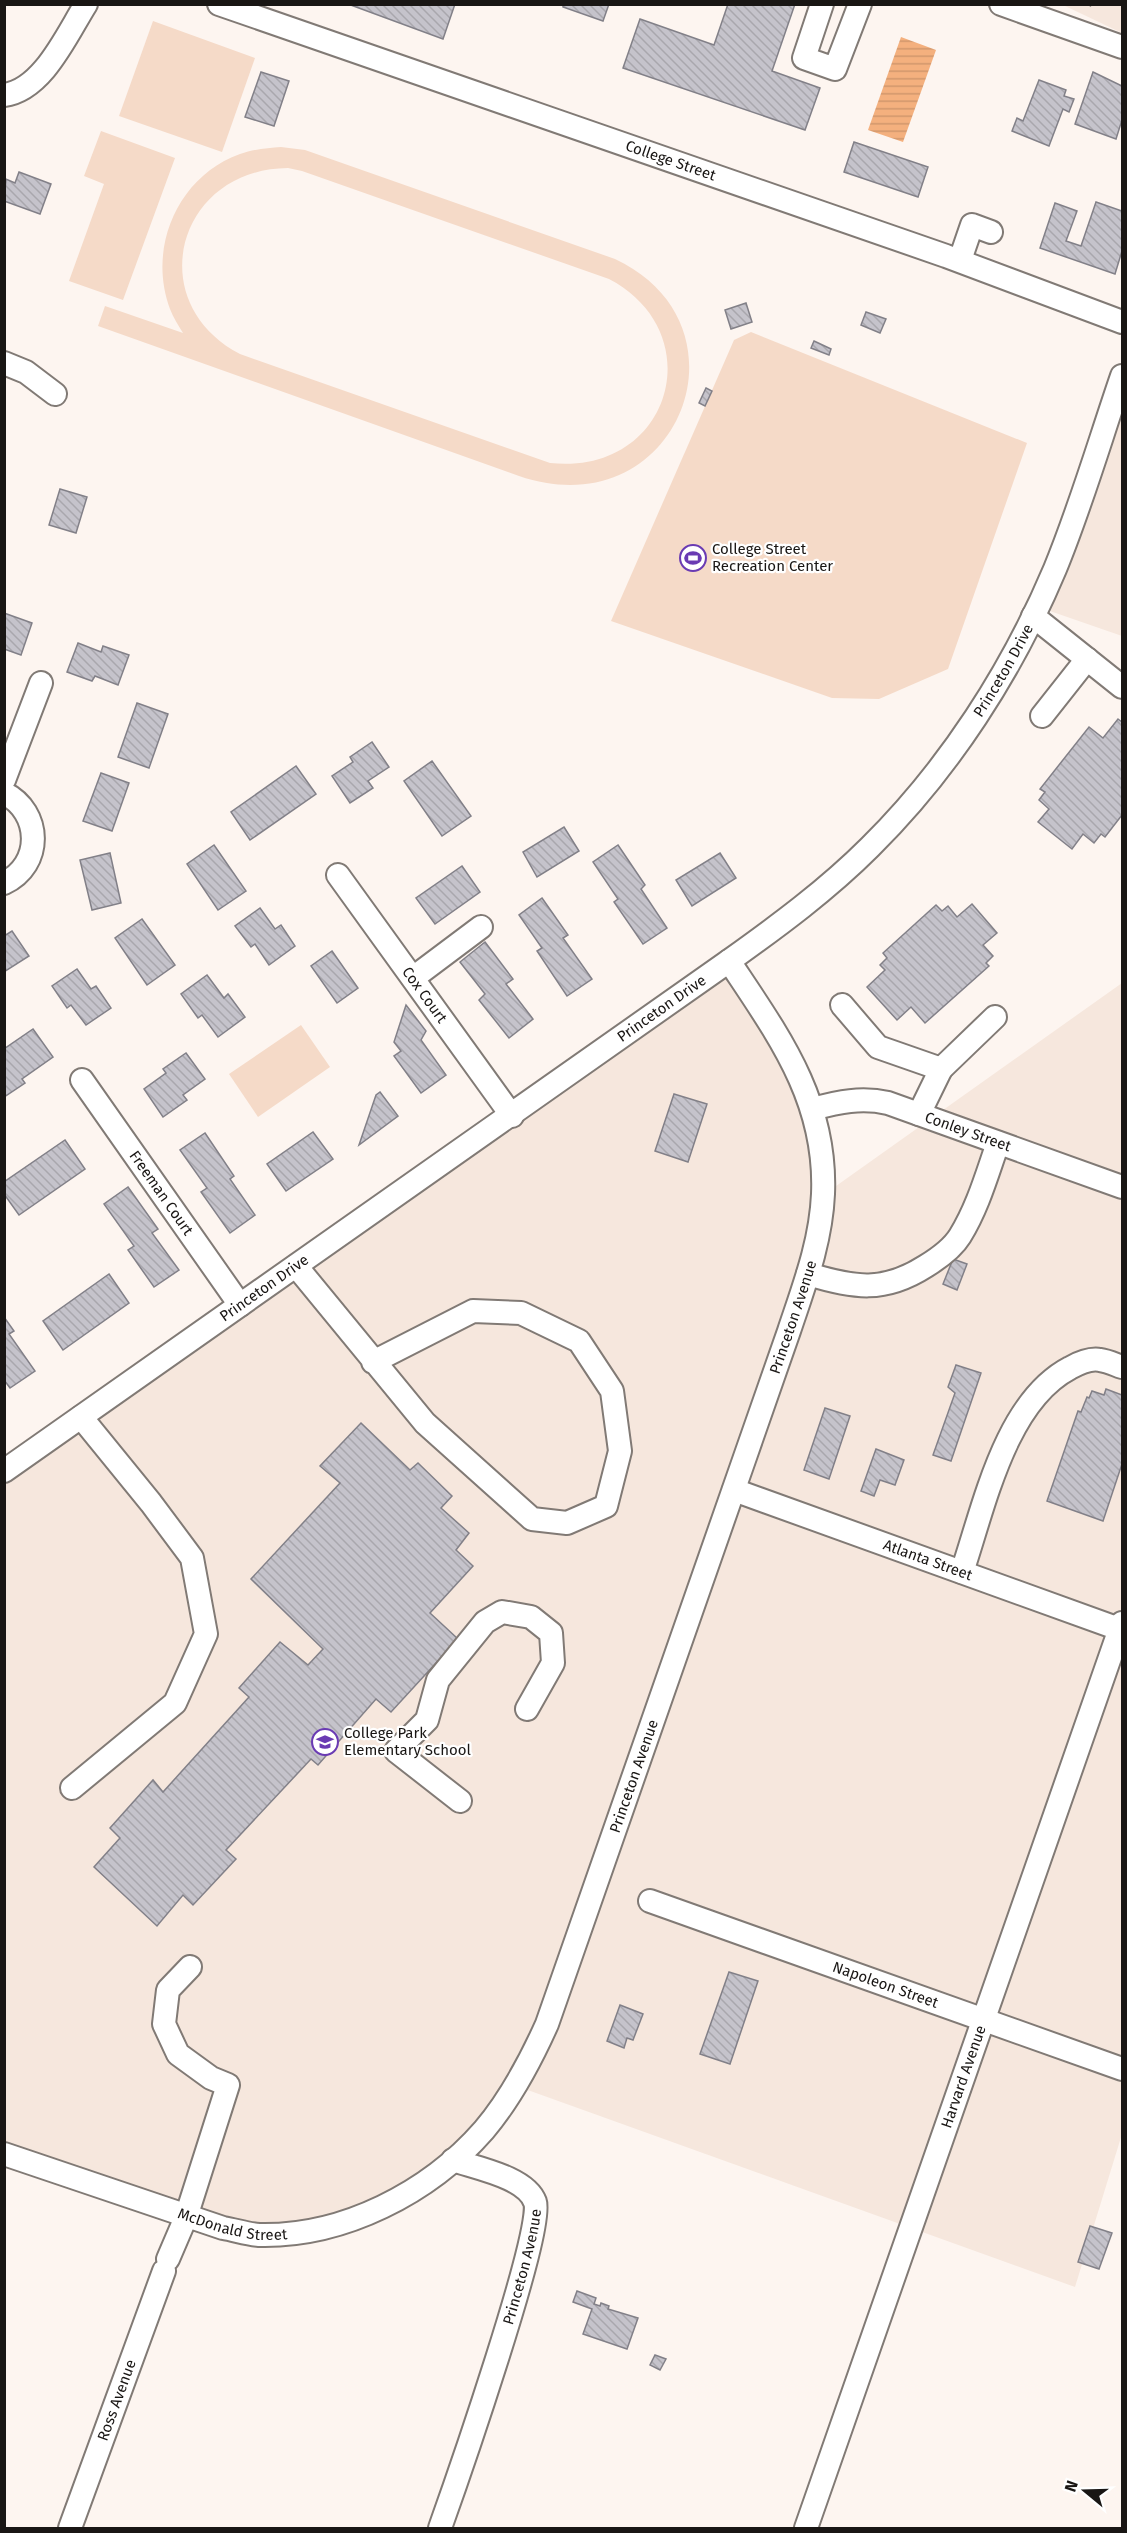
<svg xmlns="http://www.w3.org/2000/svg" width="1127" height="2533" font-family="'Fira Sans',sans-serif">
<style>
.built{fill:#f6e7dd}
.park{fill:#f5dac8;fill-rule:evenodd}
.water{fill:url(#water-rules)}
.building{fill:url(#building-back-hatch);stroke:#828088;stroke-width:1.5}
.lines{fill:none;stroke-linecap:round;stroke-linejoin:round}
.minor-casing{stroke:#817a75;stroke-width:26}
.path{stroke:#8e8985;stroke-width:4;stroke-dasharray:4.5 4.5;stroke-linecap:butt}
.minor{stroke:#fff;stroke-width:22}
.labels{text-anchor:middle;stroke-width:4.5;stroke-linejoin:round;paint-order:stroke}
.street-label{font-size:15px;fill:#191614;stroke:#fff}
.poi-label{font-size:15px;fill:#191614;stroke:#fff;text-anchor:start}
</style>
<defs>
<pattern id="water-rules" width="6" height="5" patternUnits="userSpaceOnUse" patternTransform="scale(1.5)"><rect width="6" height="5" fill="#f4b07e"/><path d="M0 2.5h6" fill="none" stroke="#d1976c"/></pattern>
<pattern id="building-back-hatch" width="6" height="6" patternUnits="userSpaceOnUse" patternTransform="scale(1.5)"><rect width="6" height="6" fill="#c5c3cb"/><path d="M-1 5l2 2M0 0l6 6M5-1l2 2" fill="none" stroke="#a9a7ad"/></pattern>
</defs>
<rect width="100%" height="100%" fill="#fdf5f0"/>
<g class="built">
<path d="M1063,5H1122V33Z"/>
<path d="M1122,371V636L1047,610Z"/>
<path d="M732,962L801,1081L829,1191L1122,983V2134L1075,2287L511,2084L467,2154L345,2216L259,2228L5,2146V1469Z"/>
</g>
<g class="park">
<path d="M153,21L255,58L222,152L119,116Z"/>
<path d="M101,131L175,158L123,300L69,281L104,184L84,176Z"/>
<path d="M281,147L305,150L615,259C758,326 677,530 519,476L98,326L105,306L183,333C178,325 173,317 170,309C147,248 178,176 240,154C254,149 268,148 281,147ZM288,168L302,171L609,279C712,333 671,476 550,463L240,354C141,302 177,169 288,168Z"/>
<path d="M751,332L1027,443L948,669L879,699L832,698L611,621L734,340Z"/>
<path d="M301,1025L330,1067L258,1117L229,1074Z"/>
</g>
<path class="water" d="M901,37L936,50L903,142L868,130Z"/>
<g class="building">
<path d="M348,4H455L443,39Z"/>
<path d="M563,4H609L603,21L563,7Z"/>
<path d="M728,4H795L772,71L820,88L805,130L623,68L640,19L714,45Z"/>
<path d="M261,72L289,81L274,126L245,117Z"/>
<path d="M1093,72L1122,86V120L1116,139L1075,124Z"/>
<path d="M1039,80L1066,90L1064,96L1074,99L1069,112L1063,109L1049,146L1012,131L1017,118L1023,121Z"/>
<path d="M854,142L928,167L918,197L844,172Z"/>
<path d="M19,172L51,184L40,214L4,201L6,179L15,183Z"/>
<path d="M1096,202L1122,211V251L1115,274L1040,248L1055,203L1077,211L1066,241L1081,246Z"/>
<path d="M746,303L752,322L731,329L725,310Z"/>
<path d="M866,312L886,319L880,333L861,325Z"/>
<path d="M814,341L831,349L829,355L811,348Z"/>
<path d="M706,388L712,391L705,406L699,403Z"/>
<path d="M60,489L87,497L76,533L49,525Z"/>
<path d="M4,613L32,623L21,655L4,649Z"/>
<path d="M78,643L101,652L103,646L129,655L118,685L95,676L92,681L67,672Z"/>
<path d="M137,703L168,714L149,768L118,757Z"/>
<path d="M1118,719L1122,722V815L1105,837L1101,834L1094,843L1083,834L1072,849L1038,822L1049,809L1039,800L1045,792L1040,789L1089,727L1103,738Z"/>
<path d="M372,742L389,767L368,781L373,788L350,803L332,776L353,762L350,757Z"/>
<path d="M432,761L471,816L442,836L404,781Z"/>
<path d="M296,766L316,794L250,840L231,812Z"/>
<path d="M101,773L129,783L112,831L83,821Z"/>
<path d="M564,827L579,851L537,877L523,852Z"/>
<path d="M214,845L246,891L218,910L187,864Z"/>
<path d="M618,845L645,885L641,889L667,928L643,944L614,902L618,899L593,862Z"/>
<path d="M110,853L121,903L92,910L80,860Z"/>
<path d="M720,853L736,878L692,906L676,880Z"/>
<path d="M462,866L480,892L435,924L416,898Z"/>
<path d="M542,898L568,935L563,938L592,979L567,996L537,951L542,948L519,915Z"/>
<path d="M972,904L997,933L983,945L993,956L986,963L989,966L925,1023L911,1007L897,1020L867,987L885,970L880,965L887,958L883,953L936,905L942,911L948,906L957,917Z"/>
<path d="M260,908L275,929L281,925L295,946L269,965L255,944L251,947L235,926Z"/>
<path d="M142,919L175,965L147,985L115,938Z"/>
<path d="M12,931L29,956L4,972V936Z"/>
<path d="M485,942L513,979L506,984L533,1019L509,1038L479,1000L485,994L460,962Z"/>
<path d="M332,951L358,988L337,1003L311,966Z"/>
<path d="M77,969L91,989L96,986L111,1008L86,1025L71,1005L67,1008L52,986Z"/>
<path d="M207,975L224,998L228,994L245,1017L218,1037L202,1015L198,1018L181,994Z"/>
<path d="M406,1005L426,1031L421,1040L446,1075L421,1093L394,1056L401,1051L394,1042Z"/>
<path d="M33,1029L53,1057L22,1079L25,1083L4,1097V1049Z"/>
<path d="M186,1053L205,1079L183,1095L187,1100L163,1117L144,1089L166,1073L163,1069Z"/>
<path d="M380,1092L398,1116L359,1145L376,1095Z"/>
<path d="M674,1094L707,1104L688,1162L655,1151Z"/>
<path d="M313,1132L333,1159L286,1191L267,1164Z"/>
<path d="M205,1133L234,1176L230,1179L255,1215L230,1233L201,1192L207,1188L180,1150Z"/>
<path d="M65,1140L85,1169L19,1215L4,1194V1182Z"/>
<path d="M128,1187L158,1229L152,1233L179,1270L154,1287L128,1250L134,1246L104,1204Z"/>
<path d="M953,1259L967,1264L957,1290L943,1284Z"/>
<path d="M109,1274L129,1303L63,1350L43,1321Z"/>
<path d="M4,1317L14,1331L9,1334L35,1371L10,1388L4,1380Z"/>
<path d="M956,1365L981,1373L951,1461L933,1455L955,1393L948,1387Z"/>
<path d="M1106,1389L1122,1395V1464L1103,1521L1047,1501L1078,1411L1081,1412L1087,1397L1089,1398L1092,1391L1104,1395Z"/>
<path d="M825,1408L850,1416L829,1479L804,1470Z"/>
<path d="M361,1423L410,1470L418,1463L452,1496L441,1508L469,1533L456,1550L473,1566L430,1613L458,1639L391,1712L376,1699L318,1765L311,1759L226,1850L236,1859L193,1905L183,1895L157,1926L94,1867L120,1838L110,1828L153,1780L163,1792L249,1697L239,1688L280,1642L308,1665L323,1649L251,1579L340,1483L320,1466Z"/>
<path d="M876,1449L904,1460L895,1485L880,1480L874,1496L861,1491Z"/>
<path d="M729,1972L758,1981L730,2064L700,2054Z"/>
<path d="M620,2005L643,2014L633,2040L627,2038L624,2048L607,2041Z"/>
<path d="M1090,2226L1112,2233L1099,2269L1078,2262Z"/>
<path d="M577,2291L596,2298L594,2304L600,2306L601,2303L609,2306L608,2309L638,2318L627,2349L583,2334L592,2309L573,2302Z"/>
<path d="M655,2355L666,2359L660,2370L650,2365Z"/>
</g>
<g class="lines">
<defs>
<g id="minor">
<path id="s1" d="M219,4L946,256L1122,322"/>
<path d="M822,4L804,58L835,69L860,4"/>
<path d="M1001,4L1122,47"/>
<path d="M4,95C43,90 67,34 86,4"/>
<path d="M960,260L972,225L991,232"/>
<path d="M4,363L26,372L55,394"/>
<path d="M1033,616L1122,687"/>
<path d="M1042,716L1087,659"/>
<path d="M4,780L41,683"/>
<path d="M4,793C42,812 43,865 4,883"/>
<path id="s2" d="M338,875L512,1116"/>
<path d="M413,978L481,927"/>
<path d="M842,1005L878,1047L941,1069L919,1114"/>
<path d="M941,1069L995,1017"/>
<path id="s3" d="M82,1080L240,1305"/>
<path id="s4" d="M812,1109C839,1102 861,1097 888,1103L1122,1187"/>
<path d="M296,1266L425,1423L532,1519L567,1523L606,1506L620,1451L612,1391L579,1341L521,1313L473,1311L373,1362"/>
<path d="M808,1274C854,1288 884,1293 926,1266C939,1258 952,1249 960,1236C978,1207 987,1174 998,1143"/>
<path id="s5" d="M4,1471L729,961C778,926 827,890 870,847C949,769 1012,671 1055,569C1081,506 1100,440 1122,376"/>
<path id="s6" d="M734,1490L1122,1630"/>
<path d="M962,1572C984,1507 1005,1402 1070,1368C1079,1363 1090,1358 1100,1360C1108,1361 1116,1365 1122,1367"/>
<path d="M72,1788L175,1703L206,1634L192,1558L151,1503L81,1417"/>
<path d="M460,1801L396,1751L427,1720L438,1680L485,1622L502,1612L531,1617L551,1633L553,1663L527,1709"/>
<path id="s7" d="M650,1901L1122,2069"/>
<path id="s8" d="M4,2154L223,2228C235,2230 247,2234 259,2235C343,2237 429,2193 484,2130C511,2098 530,2062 547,2024C613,1836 679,1648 744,1460C759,1417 774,1374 789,1331C804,1286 821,1242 823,1194C827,1100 778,1035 729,961"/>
<path d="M168,2259L186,2217L228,2085L211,2078L178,2054L164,2024L168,1990L190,1967"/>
<path id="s9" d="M70,2528L164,2271"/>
<path id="s10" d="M440,2528C455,2486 545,2228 535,2202C526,2177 476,2168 453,2160"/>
<path id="s11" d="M806,2528L1122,1623"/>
</g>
</defs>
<use href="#minor" class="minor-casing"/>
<path class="path" d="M1089,6L1090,4"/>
<use href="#minor" class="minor"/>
</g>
<defs>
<symbol id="stadium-ring" viewBox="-11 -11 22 22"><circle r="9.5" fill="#fff" stroke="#6a3bb3" stroke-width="1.5"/><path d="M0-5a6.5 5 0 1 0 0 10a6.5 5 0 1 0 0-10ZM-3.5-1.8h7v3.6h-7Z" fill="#6a3bb3"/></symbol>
<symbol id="school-ring" viewBox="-11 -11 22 22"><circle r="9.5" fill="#fff" stroke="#6a3bb3" stroke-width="1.5"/><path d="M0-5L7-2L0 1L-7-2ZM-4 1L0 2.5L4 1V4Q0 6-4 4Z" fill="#6a3bb3"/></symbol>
</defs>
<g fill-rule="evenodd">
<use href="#stadium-ring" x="678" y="543" width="30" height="30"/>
<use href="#school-ring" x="310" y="1727" width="30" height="30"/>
</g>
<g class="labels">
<g class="street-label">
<text dy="5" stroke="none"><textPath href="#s1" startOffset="478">College Street</textPath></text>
<text dy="5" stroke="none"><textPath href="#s5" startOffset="1290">Princeton Drive</textPath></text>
<text dy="5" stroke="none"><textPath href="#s2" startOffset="148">Cox Court</textPath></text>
<text dy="5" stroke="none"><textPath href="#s5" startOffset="804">Princeton Drive</textPath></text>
<text dy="5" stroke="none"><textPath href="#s4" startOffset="162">Conley Street</textPath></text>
<text dy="5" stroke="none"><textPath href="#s3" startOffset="138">Freeman Court</textPath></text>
<text dy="5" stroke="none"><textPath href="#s5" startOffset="318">Princeton Drive</textPath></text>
<text dy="5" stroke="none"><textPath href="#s8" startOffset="1396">Princeton Avenue</textPath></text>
<text dy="5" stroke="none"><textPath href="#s6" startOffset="206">Atlanta Street</textPath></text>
<text dy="5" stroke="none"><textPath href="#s8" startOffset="910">Princeton Avenue</textPath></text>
<text dy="5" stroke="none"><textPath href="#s7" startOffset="250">Napoleon Street</textPath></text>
<text dy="5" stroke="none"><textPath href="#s11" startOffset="478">Harvard Avenue</textPath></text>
<text dy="5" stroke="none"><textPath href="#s8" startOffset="240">McDonald Street</textPath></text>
<text dy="5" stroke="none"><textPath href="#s10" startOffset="274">Princeton Avenue</textPath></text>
<text dy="5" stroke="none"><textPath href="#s9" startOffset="136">Ross Avenue</textPath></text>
</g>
<g class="poi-label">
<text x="712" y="554">College Street<tspan x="712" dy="17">Recreation Center</tspan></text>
<text x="344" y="1738">College Park<tspan x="344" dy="17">Elementary School</tspan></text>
</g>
</g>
<rect width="1127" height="2533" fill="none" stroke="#191614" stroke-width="12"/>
<g transform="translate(1085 2491) rotate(289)" stroke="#ffffff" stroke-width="4.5" paint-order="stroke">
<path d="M0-4.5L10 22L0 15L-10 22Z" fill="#191614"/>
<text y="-9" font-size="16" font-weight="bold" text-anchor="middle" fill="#191614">N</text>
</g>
</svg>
